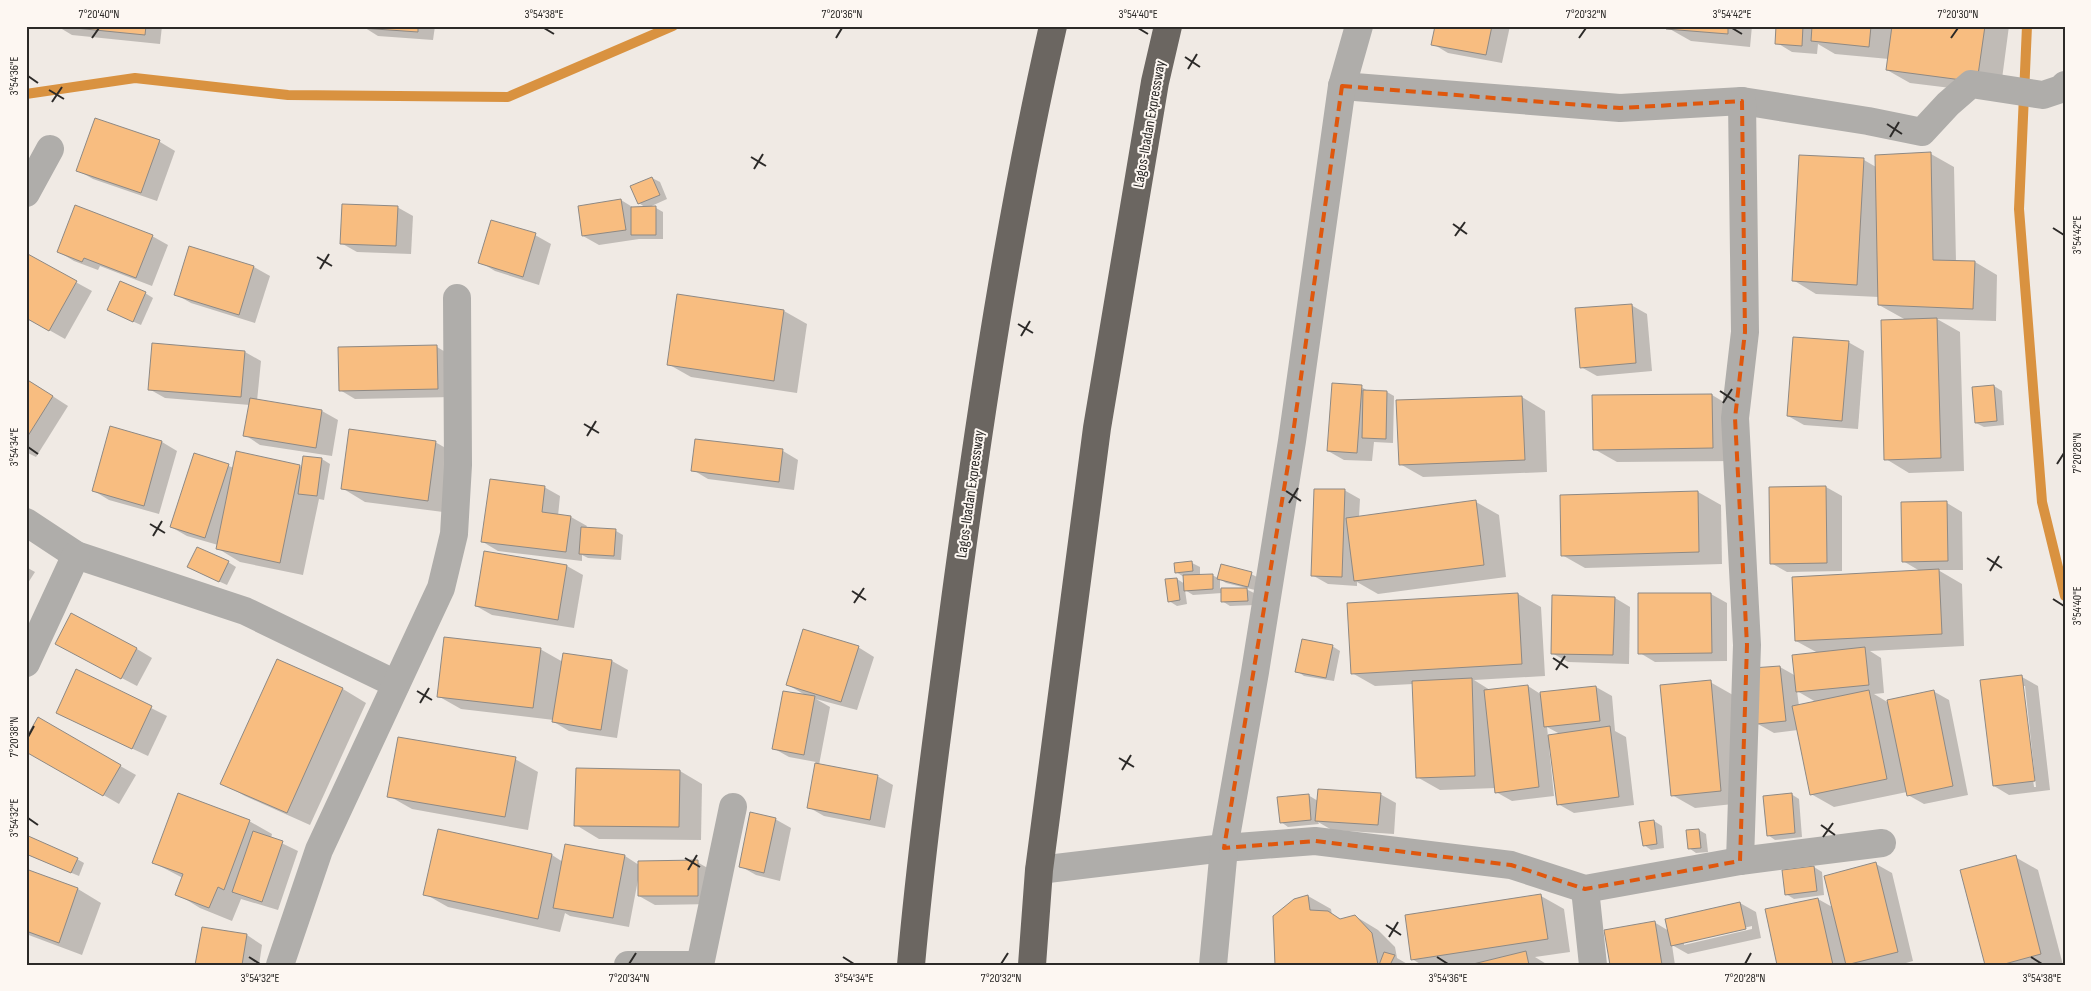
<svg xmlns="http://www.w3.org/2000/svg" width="2091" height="991" font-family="'Sofia Sans Condensed',sans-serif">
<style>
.shadow{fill:#0003;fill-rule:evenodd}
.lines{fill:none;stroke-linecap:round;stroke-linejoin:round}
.stream{stroke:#d99240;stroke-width:10}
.building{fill:#f8bd80;stroke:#8e8984}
.minor{stroke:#afadaa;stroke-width:28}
.motorway{stroke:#6b6661;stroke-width:28}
.marked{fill:none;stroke:#df570d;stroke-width:4;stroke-dasharray:10 6;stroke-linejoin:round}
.ticks{fill:none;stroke:#2c2a28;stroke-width:2}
.labels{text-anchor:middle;stroke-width:4;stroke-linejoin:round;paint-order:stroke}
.street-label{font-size:15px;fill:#2c2a28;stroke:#fdf7f2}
.neatline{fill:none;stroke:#2c2a28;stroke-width:2}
.ticks-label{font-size:12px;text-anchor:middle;fill:#2c2a28}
</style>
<rect width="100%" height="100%" fill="#f0eae4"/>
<g class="shadow">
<path d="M57,26H162L160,44L72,35Z"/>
<path d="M362,26H435L433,40L378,36Z"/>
<path d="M1436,26H1510L1502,63L1448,53L1433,44Z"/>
<path d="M1668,26H1752L1750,47L1691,41L1668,28Z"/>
<path d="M1778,26H2009L2000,94L1910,83L1887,70L1889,59L1835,54L1818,44L1817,54L1792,52L1777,43Z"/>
<path d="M96,119L160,142L175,151L157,201L93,179L77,170Z"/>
<path d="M1931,154L1954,167L1956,262H1975L1997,275L1996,321L1937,319L1960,332L1964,471L1909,473L1886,459L1906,320L1879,305V297L1816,294L1793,280L1801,156L1864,160L1876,167Z"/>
<path d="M652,178L660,182L667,199L647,208H656L663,212V239H639L599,245L583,236L621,200L634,208H646L639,203Z"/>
<path d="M397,207L413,216L411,254L357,252L341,243Z"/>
<path d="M535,235L551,244L539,285L495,271L480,262Z"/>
<path d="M152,236L168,245L152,286L100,266L98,270L74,261L59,252Z"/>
<path d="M189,248L254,267L270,276L255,323L191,303L175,294Z"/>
<path d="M26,255L92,291L65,339L26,317Z"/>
<path d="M145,293L153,298L141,325L116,314Z"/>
<path d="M678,295L784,311L807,324L797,393L691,377L668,364Z"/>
<path d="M1631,305L1647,314L1652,371L1597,376L1581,367Z"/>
<path d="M1848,342L1864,351L1858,429L1804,425L1788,416Z"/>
<path d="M437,347L452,356L453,397L355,399L340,390Z"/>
<path d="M245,352L261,361L257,401L322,411L338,420L332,456L260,445L245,435L250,405L165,398L149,389Z"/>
<path d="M26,379L68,406L36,457L26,452Z"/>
<path d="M1994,386L2002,391L2004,425L1984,427L1976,423Z"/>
<path d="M1361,387L1370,392H1387L1394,396L1393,443L1374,442L1372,461L1344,460L1328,451Z"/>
<path d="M1712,395L1734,408L1735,461L1617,462L1594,449Z"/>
<path d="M1522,397L1545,411L1547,472L1423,477L1400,464Z"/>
<path d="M162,442L177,451L159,514L109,500L94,491Z"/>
<path d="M435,442L458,455L451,513L365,502L342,488Z"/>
<path d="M783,451L798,460L794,490L708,479L693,470Z"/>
<path d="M237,453L303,467L304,457L322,459L330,464L324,500L319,499L303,575L240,562L217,548L218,545L187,536L171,527L195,454L234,468Z"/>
<path d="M544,487L560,496L558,516L571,517L587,526L586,528L616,531L623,535L621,560L588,558L582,555V561L498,551L483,542Z"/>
<path d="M1826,487L1842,496V571L1787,572L1771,563Z"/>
<path d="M1344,490L1360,499L1359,517L1476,502L1499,515L1506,577L1378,594L1357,582V586L1328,584L1312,575Z"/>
<path d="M1698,492L1721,505L1722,564L1585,568L1562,555Z"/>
<path d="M1947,503L1962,512L1963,570H1938L1962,584L1964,646L1870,651L1881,658L1884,693L1874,694L1889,703L1933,691L1949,700L1968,795L1924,804L1908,795L1907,792L1834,807L1811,794L1798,730L1774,733L1758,724L1780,667L1796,676L1818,653L1796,641L1920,571L1903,561ZM1797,691L1816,702L1799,706Z"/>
<path d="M485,553L567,566L583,575L574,628L492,615L476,606Z"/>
<path d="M228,562L236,567L227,585L196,571Z"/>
<path d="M1192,563L1200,567V575H1212L1218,578L1251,574L1259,578L1255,590L1226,583L1220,579V589H1246L1254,593L1255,605L1230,606L1222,601V593L1193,595L1185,590L1187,604L1177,606L1169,601L1177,579L1185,584L1184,577L1176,572Z"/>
<path d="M26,567L35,572L26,586Z"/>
<path d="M1518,594L1541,607L1545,676L1474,680L1490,690L1528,686L1542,695L1596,687L1612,696L1615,731L1626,737L1634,805L1574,813L1558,804L1551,746L1549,747L1554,796L1512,801L1496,792V788L1440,790L1417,777L1413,684L1375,686L1352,673L1348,604ZM1547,727L1560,734L1548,736Z"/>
<path d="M1711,594L1727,603V661L1655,662L1640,653L1639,595Z"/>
<path d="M1615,598L1630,607L1629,664L1568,662L1552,653Z"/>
<path d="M1332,646L1340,651L1334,681L1304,676L1297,671Z"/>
<path d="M858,647L874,657L857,710L816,699L830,707L819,765L877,776L893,785L885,828L824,816L808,807L816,762L789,757L773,748L807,696L788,685Z"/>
<path d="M137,649L152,658L137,686L72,652Z"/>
<path d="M540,649L563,662L564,654L612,661L628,670L617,738L569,731L554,722V720L461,709L438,696Z"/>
<path d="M277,660L343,689L366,703L310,825L245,796L222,783Z"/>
<path d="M77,671L167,716L148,756L73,721Z"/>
<path d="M2022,677L2038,686L2050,790L2009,795L1994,786ZM2022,686H2025L2036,787H2034Z"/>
<path d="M1710,682L1733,695L1743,803L1695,808L1672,795Z"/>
<path d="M38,719L136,775L119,804L26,750Z"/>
<path d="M515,759L538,772L528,830L412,809L389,796Z"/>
<path d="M680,771L702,784L701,840L599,839L576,825Z"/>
<path d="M1380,794L1396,803L1394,834L1332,830L1318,822L1319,824L1288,827L1281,822L1308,795L1318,801Z"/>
<path d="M1791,794L1799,799L1802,837L1775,840L1768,835Z"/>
<path d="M775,819L791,828L780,881L756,875L740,866Z"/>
<path d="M249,821L272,834L271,838L298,851L278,910L241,899L232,921L200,908L177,894L183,878L154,863Z"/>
<path d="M1654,821L1662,826L1664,848L1651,850L1644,845Z"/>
<path d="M1699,830L1706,834L1708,852L1696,853L1689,848Z"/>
<path d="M26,854L77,859L84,863L79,876Z"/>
<path d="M552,855L563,862L625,856L639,865L697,862L713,871V904L655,905L639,896L638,880L629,927L570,916L565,913L560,932L448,907L425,894Z"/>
<path d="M2015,857L2038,870L2063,965H1986Z"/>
<path d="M1876,864L1892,873L1913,961L1899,965H1778L1818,899L1834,908Z"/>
<path d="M1814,867L1822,872L1824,895L1794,899L1786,894Z"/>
<path d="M26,870L78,889L101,903L82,955L26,934Z"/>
<path d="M1308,896L1331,909L1332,915L1341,920L1355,916L1378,930L1395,947L1397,958L1409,965H1277L1295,900Z"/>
<path d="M1541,896L1564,909L1570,952L1535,957L1548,965H1422L1412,959Z"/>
<path d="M1740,903L1756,912L1761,938L1688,954L1672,945L1675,965H1611L1654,922L1669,931ZM1752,926V929L1684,945V942Z"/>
<path d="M247,935L262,945L259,965H196Z"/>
</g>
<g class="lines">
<g class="stream">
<path d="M2027,26L2019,209L2042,502L2065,596"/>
<path d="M26,94L135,78L288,95L508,97L673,26"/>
</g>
</g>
<g class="building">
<path d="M55,26H146L145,35Z"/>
<path d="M361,26H418V32L361,28Z"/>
<path d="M1435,26H1492L1486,55L1431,45Z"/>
<path d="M1667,26H1728V34L1666,29Z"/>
<path d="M1776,26H1803L1802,46L1775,44Z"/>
<path d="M1812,26H1871L1869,47L1811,41Z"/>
<path d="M1892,26H1985L1977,82L1886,70Z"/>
<path d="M95,118L160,140L141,193L76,171Z"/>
<path d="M1931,152L1933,260L1975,261L1973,309L1878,305L1875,155Z"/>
<path d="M1799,155L1864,158L1857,285L1792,281Z"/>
<path d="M652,177L660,195L638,204L630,186Z"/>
<path d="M621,199L626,230L582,236L578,206Z"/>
<path d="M342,204L398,206L396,246L340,244Z"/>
<path d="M75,205L153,235L136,278L84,258L82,262L57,252Z"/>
<path d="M656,206V235H631V207Z"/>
<path d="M491,220L536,233L523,277L478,263Z"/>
<path d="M189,246L254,266L239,315L174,295Z"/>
<path d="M26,253L77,281L49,331L26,318Z"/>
<path d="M120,281L146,292L133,322L107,310Z"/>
<path d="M677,294L784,310L774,381L667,365Z"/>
<path d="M1632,304L1636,363L1580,368L1575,308Z"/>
<path d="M1937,318L1941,458L1884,460L1881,320Z"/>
<path d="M1793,337L1849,341L1842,421L1787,416Z"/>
<path d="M152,343L245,351L241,397L148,390Z"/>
<path d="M437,345L438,389L339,391L338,347Z"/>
<path d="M26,379L53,396L26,439Z"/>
<path d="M1332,383L1362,385L1357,453L1327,451Z"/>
<path d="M1994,385L1997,421L1975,423L1972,387Z"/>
<path d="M1363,390L1387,391L1386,439L1362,438Z"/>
<path d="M1712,394L1713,448L1593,450L1592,395Z"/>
<path d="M1522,396L1525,460L1399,465L1396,400Z"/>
<path d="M250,398L322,410L316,448L243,436Z"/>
<path d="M110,426L162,441L144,506L92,491Z"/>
<path d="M349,429L436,441L428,501L341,489Z"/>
<path d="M695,439L783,449L779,482L691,471Z"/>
<path d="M236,451L300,465L280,563L216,549Z"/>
<path d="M194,453L229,464L205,538L170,527Z"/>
<path d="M303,456L322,458L317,496L298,494Z"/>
<path d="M490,479L545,486L542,512L571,516L566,552L481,542Z"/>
<path d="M1826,486L1827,563L1770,564L1769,487Z"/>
<path d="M1314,489H1345L1342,577L1311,576Z"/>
<path d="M1698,491L1699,552L1561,556L1560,495Z"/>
<path d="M1476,500L1484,565L1354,581L1346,518Z"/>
<path d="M1947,501L1948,561L1902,562L1901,502Z"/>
<path d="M581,527L616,529L614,556L579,554Z"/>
<path d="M197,547L229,561L219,582L187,567Z"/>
<path d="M484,551L567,565L558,620L475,606Z"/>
<path d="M1192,561L1193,571L1175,573L1174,563Z"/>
<path d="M1221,564L1252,572L1248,587L1217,579Z"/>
<path d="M1939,569L1942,634L1795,641L1792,577Z"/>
<path d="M1213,574V589L1184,591L1183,575Z"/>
<path d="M1177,578L1180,600L1168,602L1165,579Z"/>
<path d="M1221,588H1247L1248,601L1221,602Z"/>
<path d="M1518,593L1522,664L1351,674L1347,603Z"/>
<path d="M1638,593H1711L1712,653L1638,654Z"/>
<path d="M1552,595L1615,597L1613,655L1551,654Z"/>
<path d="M71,613L137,648L121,679L55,644Z"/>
<path d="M803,629L859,646L841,702L786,685Z"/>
<path d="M444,637L541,648L533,708L437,697Z"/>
<path d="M1302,639L1333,645L1326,678L1295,672Z"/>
<path d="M1865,647L1869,685L1796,692L1792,655Z"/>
<path d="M563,653L612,660L601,730L552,722Z"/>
<path d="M277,659L343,688L287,813L220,784Z"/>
<path d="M1780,666L1786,721L1757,724L1752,668Z"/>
<path d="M76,669L152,706L132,749L56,713Z"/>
<path d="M2022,675L2035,781L1993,786L1980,680Z"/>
<path d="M1472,678L1475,776L1416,778L1412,681Z"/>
<path d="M1711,680L1721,791L1671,796L1660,685Z"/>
<path d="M1528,685L1539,787L1495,793L1484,690Z"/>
<path d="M1596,686L1600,721L1544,727L1540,692Z"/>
<path d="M1869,690L1887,779L1810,795L1792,706Z"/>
<path d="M1934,690L1953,786L1907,796L1887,700Z"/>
<path d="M783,691L815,696L804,755L772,749Z"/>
<path d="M38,717L121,765L103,796L26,752V738Z"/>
<path d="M1610,726L1619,797L1557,805L1548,735Z"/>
<path d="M398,737L516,757L505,817L387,797Z"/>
<path d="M815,763L878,775L870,820L807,808Z"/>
<path d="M576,768L680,770L679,827L574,826Z"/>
<path d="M1318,789L1381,793L1378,825L1315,821Z"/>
<path d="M178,793L250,820L224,890L218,887L209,908L175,895L183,874L152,863Z"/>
<path d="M1792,793L1795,833L1767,836L1763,796Z"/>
<path d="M1309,794L1311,820L1280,823L1277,797Z"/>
<path d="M750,812L776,818L764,873L739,867Z"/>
<path d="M1654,820L1657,844L1643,846L1639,822Z"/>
<path d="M438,829L552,854L538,919L423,895Z"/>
<path d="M1699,829L1701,848L1688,849L1686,830Z"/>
<path d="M253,831L283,841L262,902L232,892Z"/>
<path d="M26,835L78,858L71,873L26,854Z"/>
<path d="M565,844L625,855L613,918L553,908Z"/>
<path d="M2016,855L2041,954L2001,965H1985L1960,870Z"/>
<path d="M698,860V896H638V861Z"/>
<path d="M1876,862L1898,952L1846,965L1824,876Z"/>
<path d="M1814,866L1817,891L1785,895L1782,870Z"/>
<path d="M26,869L78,888L59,943L26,931Z"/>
<path d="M1541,894L1548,939L1411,960L1405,915Z"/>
<path d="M1308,895L1310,910L1328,911L1340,919L1355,915L1372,933L1378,965H1275L1273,916L1294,899Z"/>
<path d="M1818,898L1833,965H1777L1765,909Z"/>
<path d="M1740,902L1746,929L1671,946L1665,919Z"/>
<path d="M1655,921L1662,965H1610L1604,930Z"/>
<path d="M202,927L247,934L242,965H195Z"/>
<path d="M1526,951L1529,965H1469Z"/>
<path d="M1384,952L1395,955L1390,965H1379Z"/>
</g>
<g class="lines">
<g class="minor">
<path d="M1342,86L1620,108L1742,101L1868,121L1922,132L1948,104L1971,84L2043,95L2061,89L2065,85"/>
<path d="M26,193L50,149"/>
<path d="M26,522L76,555L245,611L396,684"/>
<path d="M26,663L76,555"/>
<path d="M1740,861L1747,645L1735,418L1745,332L1742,101"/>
<path d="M1039,870L1224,848L1315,841L1511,865L1585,889L1740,861L1882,843"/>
<path d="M1585,889L1593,965"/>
<path d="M280,965L319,850L441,588L454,534L458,465L457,298"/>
<path d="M628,965H700"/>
<path d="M700,965L733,807"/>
<path d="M1213,965L1224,848L1255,672L1292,441L1342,86L1359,26"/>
</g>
<g class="motorway">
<path d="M911,965C922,843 939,721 955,600C981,408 1010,215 1053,26"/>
<path d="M1032,965L1039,870L1097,428L1155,82L1168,26"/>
</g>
</g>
<path class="marked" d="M1342,86L1620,108L1742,101L1745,332L1735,418L1747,645L1740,861L1585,889L1511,865L1315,841L1224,848L1292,441Z"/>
<path class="ticks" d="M544,28L554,34M1138,28L1148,34M1732,28L1742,34M92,38L99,28M836,38L842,28M1579,38L1586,28M1951,38L1958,28M1185,57L1200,67M1188,69L1197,54M28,76L38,83M49,90L64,99M52,102L62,87M1887,124L1902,134M1890,137L1899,122M751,157L766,166M754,169L763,154M1453,224L1467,234M2053,228L2064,235M1455,236L1465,222M317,257L332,266M320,269L329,254M1018,324L1033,333M1021,336L1030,321M1720,391L1735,401M1723,403L1732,389M584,424L599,433M587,436L596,421M28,447L38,454M2057,464L2064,453M1286,491L1301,501M1289,503L1298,488M150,524L165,533M153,536L162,521M1987,558L2002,568M1990,571L1999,556M852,591L866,600M2053,599L2064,606M854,603L864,588M1553,658L1568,668M1556,670L1565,656M417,691L432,700M420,703L429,688M28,737L34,726M1119,758L1134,767M1122,770L1131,755M28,818L38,825M1821,825L1835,835M1823,837L1833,823M685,858L700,867M688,870L697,855M1386,925L1401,935M1389,937L1398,922M249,957L260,964M843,957L854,964M1437,957L1448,964M2031,957L2042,964M629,964L636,953M1001,964L1008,953M1745,964L1751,953"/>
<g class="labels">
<g class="street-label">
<text transform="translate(1149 124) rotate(-80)" y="5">Lagos-Ibadan Expressway</text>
<text transform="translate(970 494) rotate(-82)" y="5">Lagos-Ibadan Expressway</text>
</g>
</g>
<rect width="2091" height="991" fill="none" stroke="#fdf7f2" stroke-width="55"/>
<rect x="28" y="28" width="2036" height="936" class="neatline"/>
<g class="ticks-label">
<text x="99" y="18">7°20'40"N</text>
<text x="544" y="18">3°54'38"E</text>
<text x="842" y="18">7°20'36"N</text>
<text x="1138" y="18">3°54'40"E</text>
<text x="1586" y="18">7°20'32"N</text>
<text x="1732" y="18">3°54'42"E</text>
<text x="1958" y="18">7°20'30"N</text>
<text transform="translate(14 76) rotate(-90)" y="4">3°54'36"E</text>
<text transform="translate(2077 235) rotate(-90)" y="4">3°54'42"E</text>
<text transform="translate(14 447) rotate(-90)" y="4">3°54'34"E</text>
<text transform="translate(2077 453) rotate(-90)" y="4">7°20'28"N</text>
<text transform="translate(2077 606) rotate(-90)" y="4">3°54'40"E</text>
<text transform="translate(14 737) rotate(-90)" y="4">7°20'38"N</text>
<text transform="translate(14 818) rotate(-90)" y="4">3°54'32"E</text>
<text x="260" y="982">3°54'32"E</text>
<text x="629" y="982">7°20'34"N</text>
<text x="854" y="982">3°54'34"E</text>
<text x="1001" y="982">7°20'32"N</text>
<text x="1448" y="982">3°54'36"E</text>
<text x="1745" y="982">7°20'28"N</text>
<text x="2042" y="982">3°54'38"E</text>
</g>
</svg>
